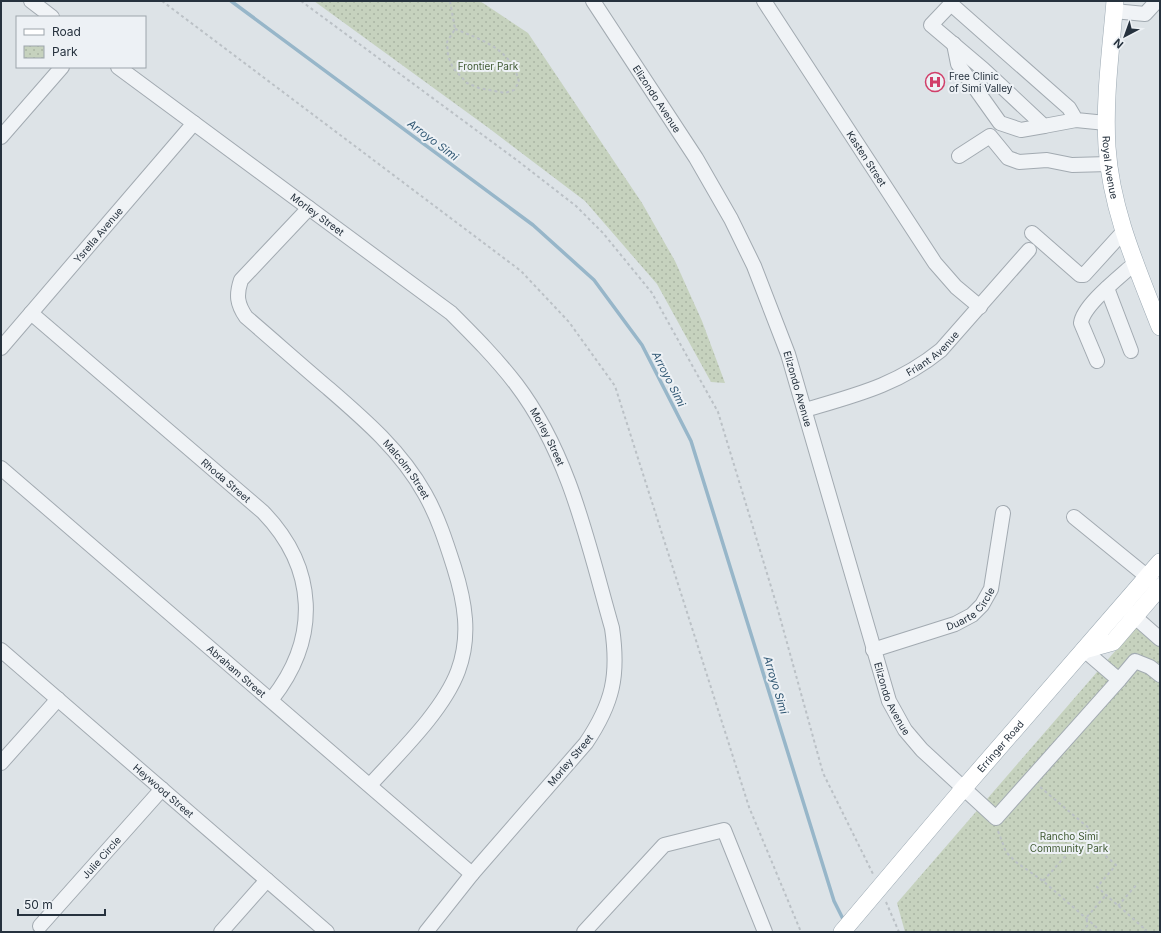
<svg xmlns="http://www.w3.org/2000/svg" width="1161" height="933" font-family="Inter,sans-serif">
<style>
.park{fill:url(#park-dots)}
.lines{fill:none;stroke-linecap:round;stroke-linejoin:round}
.stream{stroke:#97b6c9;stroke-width:3.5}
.minor-casing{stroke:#a2aab1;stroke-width:16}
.major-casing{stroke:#9ca9b3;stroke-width:18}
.path{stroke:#bbc1c6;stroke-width:2;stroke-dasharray:3 3;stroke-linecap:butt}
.minor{stroke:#f0f3f6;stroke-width:14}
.major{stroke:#fff;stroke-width:17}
.labels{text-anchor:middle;stroke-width:4;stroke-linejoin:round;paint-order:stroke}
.park-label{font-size:10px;fill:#405a33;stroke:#edf1f5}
.poi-label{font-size:10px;fill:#26323e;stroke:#edf1f5;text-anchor:start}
.street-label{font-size:10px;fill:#26323e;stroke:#edf1f5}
.water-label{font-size:11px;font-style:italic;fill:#305773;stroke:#edf1f5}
</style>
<defs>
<pattern id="park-dots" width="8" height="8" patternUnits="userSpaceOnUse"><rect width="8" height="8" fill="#c6d2be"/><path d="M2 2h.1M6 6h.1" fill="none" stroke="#aab5a4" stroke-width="1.8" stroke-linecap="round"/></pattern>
</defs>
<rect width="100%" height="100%" fill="#dde3e7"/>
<g class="park">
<path d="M314,1H477L483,3L528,33L642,203L675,261L702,321L725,383L711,382L657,284L585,201L490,129Z"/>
<path d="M1136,627L1160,646V932H905L897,903Z"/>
</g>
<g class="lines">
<path class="stream" d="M231,1L533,225L594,280L642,345L691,441L834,901L844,921"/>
<defs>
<g id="minor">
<path d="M31,1L52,17"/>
<path id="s1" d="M593,1L696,158L731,219L754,266L788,354L889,701L905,730L922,750L996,818L1119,680"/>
<path id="s2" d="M764,1L935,263L956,287L980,307"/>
<path d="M1114,11L1145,14L1157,1"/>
<path d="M954,44L958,64L1000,123L1021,130L1044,126"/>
<path id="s3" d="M118,67L451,313C474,336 496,358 516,384C570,455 588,544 612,628C619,675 613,703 586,743L472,874L426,932"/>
<path d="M1076,120L1069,108L951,4L931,25L983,69L1044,126L1076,120L1106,123"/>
<path d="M1,137L62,67"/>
<path d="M959,156L990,136L1008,158L1019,162L1047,160L1072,165L1109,164"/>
<path id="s4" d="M309,208L241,280C236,295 237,304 246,317C274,341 301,365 328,388C365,420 401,451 425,494C438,517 446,542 454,567C465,602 471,636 458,671C443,711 399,753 370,785"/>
<path d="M1032,233L1080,275H1084L1123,232"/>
<path d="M1107,288L1131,351"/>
<path id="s5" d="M31,313L263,512C317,568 320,638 272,699"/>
<path id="s6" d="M1,348L194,123"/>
<path d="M1097,361L1081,323C1083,305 1121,276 1135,263"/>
<path id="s7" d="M805,410C856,395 898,385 941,350L1029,250"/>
<path id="s8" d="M1,468L472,874"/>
<path d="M1074,517L1155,583"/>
<path d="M1127,610L1160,639"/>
<path id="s9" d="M1,650L327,932"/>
<path id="s10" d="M873,650L955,624L972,615L982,605L991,589L1003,513"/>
<path d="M1084,650L1119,680L1135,661L1150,667L1160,675"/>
<path d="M1,763L58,699"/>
<path id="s11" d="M40,926L162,789"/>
<path d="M221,932L267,880"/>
<path d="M584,932L664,845L724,830L765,932"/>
</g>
<g id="major">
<path id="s12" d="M1115,1C1111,49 1104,98 1107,147C1111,210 1137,268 1160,327"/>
<path d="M1084,650L1113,642L1160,587"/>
<path id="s13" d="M842,932L963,789L1160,562"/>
</g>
</defs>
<use href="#minor" class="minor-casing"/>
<use href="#major" class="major-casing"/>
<g class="path">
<path d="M162,1L521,271L569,322L615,386L749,807L801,932"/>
<path d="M301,1L518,161L576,206L603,233L652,293L718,412L776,603L823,773L873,874"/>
<path d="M450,1L455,29L447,42L448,56L453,68L467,83L479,88L505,93L514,90L519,82C512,50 483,40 455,29"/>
<path d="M1040,787L1090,829L1043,881"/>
<path d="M998,831L1006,852L1016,862L1043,881L1102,932"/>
<path d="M1083,836L1116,865L1097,887L1146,930L1144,932"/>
<path d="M886,902L899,932"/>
<path d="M1118,906L1138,883"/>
<path d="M1082,932L1088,925L1086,918L1106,895"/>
</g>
<use href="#minor" class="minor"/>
<use href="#major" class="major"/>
</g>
<defs>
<symbol id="hospital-ring" viewBox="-11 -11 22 22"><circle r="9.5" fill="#edf1f5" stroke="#d13e69" stroke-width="1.5"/><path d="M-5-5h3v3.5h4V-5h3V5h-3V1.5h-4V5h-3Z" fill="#d13e69"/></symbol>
</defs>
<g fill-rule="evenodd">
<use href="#hospital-ring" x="924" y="71" width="22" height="22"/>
</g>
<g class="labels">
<g class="park-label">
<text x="488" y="70">Frontier Park</text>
<text x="1069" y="840">Rancho Simi<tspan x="1069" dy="12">Community Park</tspan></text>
</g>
<g class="poi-label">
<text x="949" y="80">Free Clinic<tspan x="949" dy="12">of Simi Valley</tspan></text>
</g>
<g class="street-label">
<text dy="4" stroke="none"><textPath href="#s1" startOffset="117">Elizondo Avenue</textPath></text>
<text dy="4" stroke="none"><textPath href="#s2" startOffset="188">Kasten Street</textPath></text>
<text dy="4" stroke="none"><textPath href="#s12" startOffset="167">Royal Avenue</textPath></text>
<text dy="4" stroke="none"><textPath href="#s3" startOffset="248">Morley Street</textPath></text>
<text dy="4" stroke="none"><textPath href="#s6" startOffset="149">Ysrella Avenue</textPath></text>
<text dy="4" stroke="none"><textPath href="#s7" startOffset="141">Friant Avenue</textPath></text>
<text dy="4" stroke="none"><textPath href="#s1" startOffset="441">Elizondo Avenue</textPath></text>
<text dy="4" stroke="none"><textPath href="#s3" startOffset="572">Morley Street</textPath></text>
<text dy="4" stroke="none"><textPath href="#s4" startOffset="360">Malcolm Street</textPath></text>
<text dy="4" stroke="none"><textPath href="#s5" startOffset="257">Rhoda Street</textPath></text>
<text dy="4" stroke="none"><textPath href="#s10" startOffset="108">Duarte Circle</textPath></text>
<text dy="4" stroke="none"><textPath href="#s8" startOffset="311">Abraham Street</textPath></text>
<text dy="4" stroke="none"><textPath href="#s1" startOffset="765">Elizondo Avenue</textPath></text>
<text dy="4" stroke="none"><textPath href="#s13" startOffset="244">Erringer Road</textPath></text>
<text transform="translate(570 760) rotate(-50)" y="4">Morley Street</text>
<text dy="4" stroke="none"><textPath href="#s9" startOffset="215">Heywood Street</textPath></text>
<text dy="4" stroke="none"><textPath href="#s11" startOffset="92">Julie Circle</textPath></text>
</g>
<g class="water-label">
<text transform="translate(433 140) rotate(37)" y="4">Arroyo Simi</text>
<text transform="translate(669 379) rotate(63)" y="4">Arroyo Simi</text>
<text transform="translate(776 685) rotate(73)" y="4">Arroyo Simi</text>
</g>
</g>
<rect width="1161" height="933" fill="none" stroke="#26323e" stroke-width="4"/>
<rect x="16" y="16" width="130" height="52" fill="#edf1f5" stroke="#9da5ac"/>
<rect x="24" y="29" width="20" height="6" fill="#ffffff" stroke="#9da5ac"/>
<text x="52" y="36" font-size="12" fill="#26323e">Road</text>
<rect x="24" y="46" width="20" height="12" fill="url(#park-dots)" stroke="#9da5ac"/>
<text x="52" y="56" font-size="12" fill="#26323e">Park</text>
<g transform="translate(1125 36) rotate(221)" stroke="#edf1f5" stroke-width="3" paint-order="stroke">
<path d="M0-3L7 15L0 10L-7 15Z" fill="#26323e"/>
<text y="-6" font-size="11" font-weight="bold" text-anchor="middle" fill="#26323e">N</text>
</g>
<path d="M18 909v6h87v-6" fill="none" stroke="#26323e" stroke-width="2"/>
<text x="24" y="909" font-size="12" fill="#26323e" stroke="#edf1f5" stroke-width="3" paint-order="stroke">50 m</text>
</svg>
